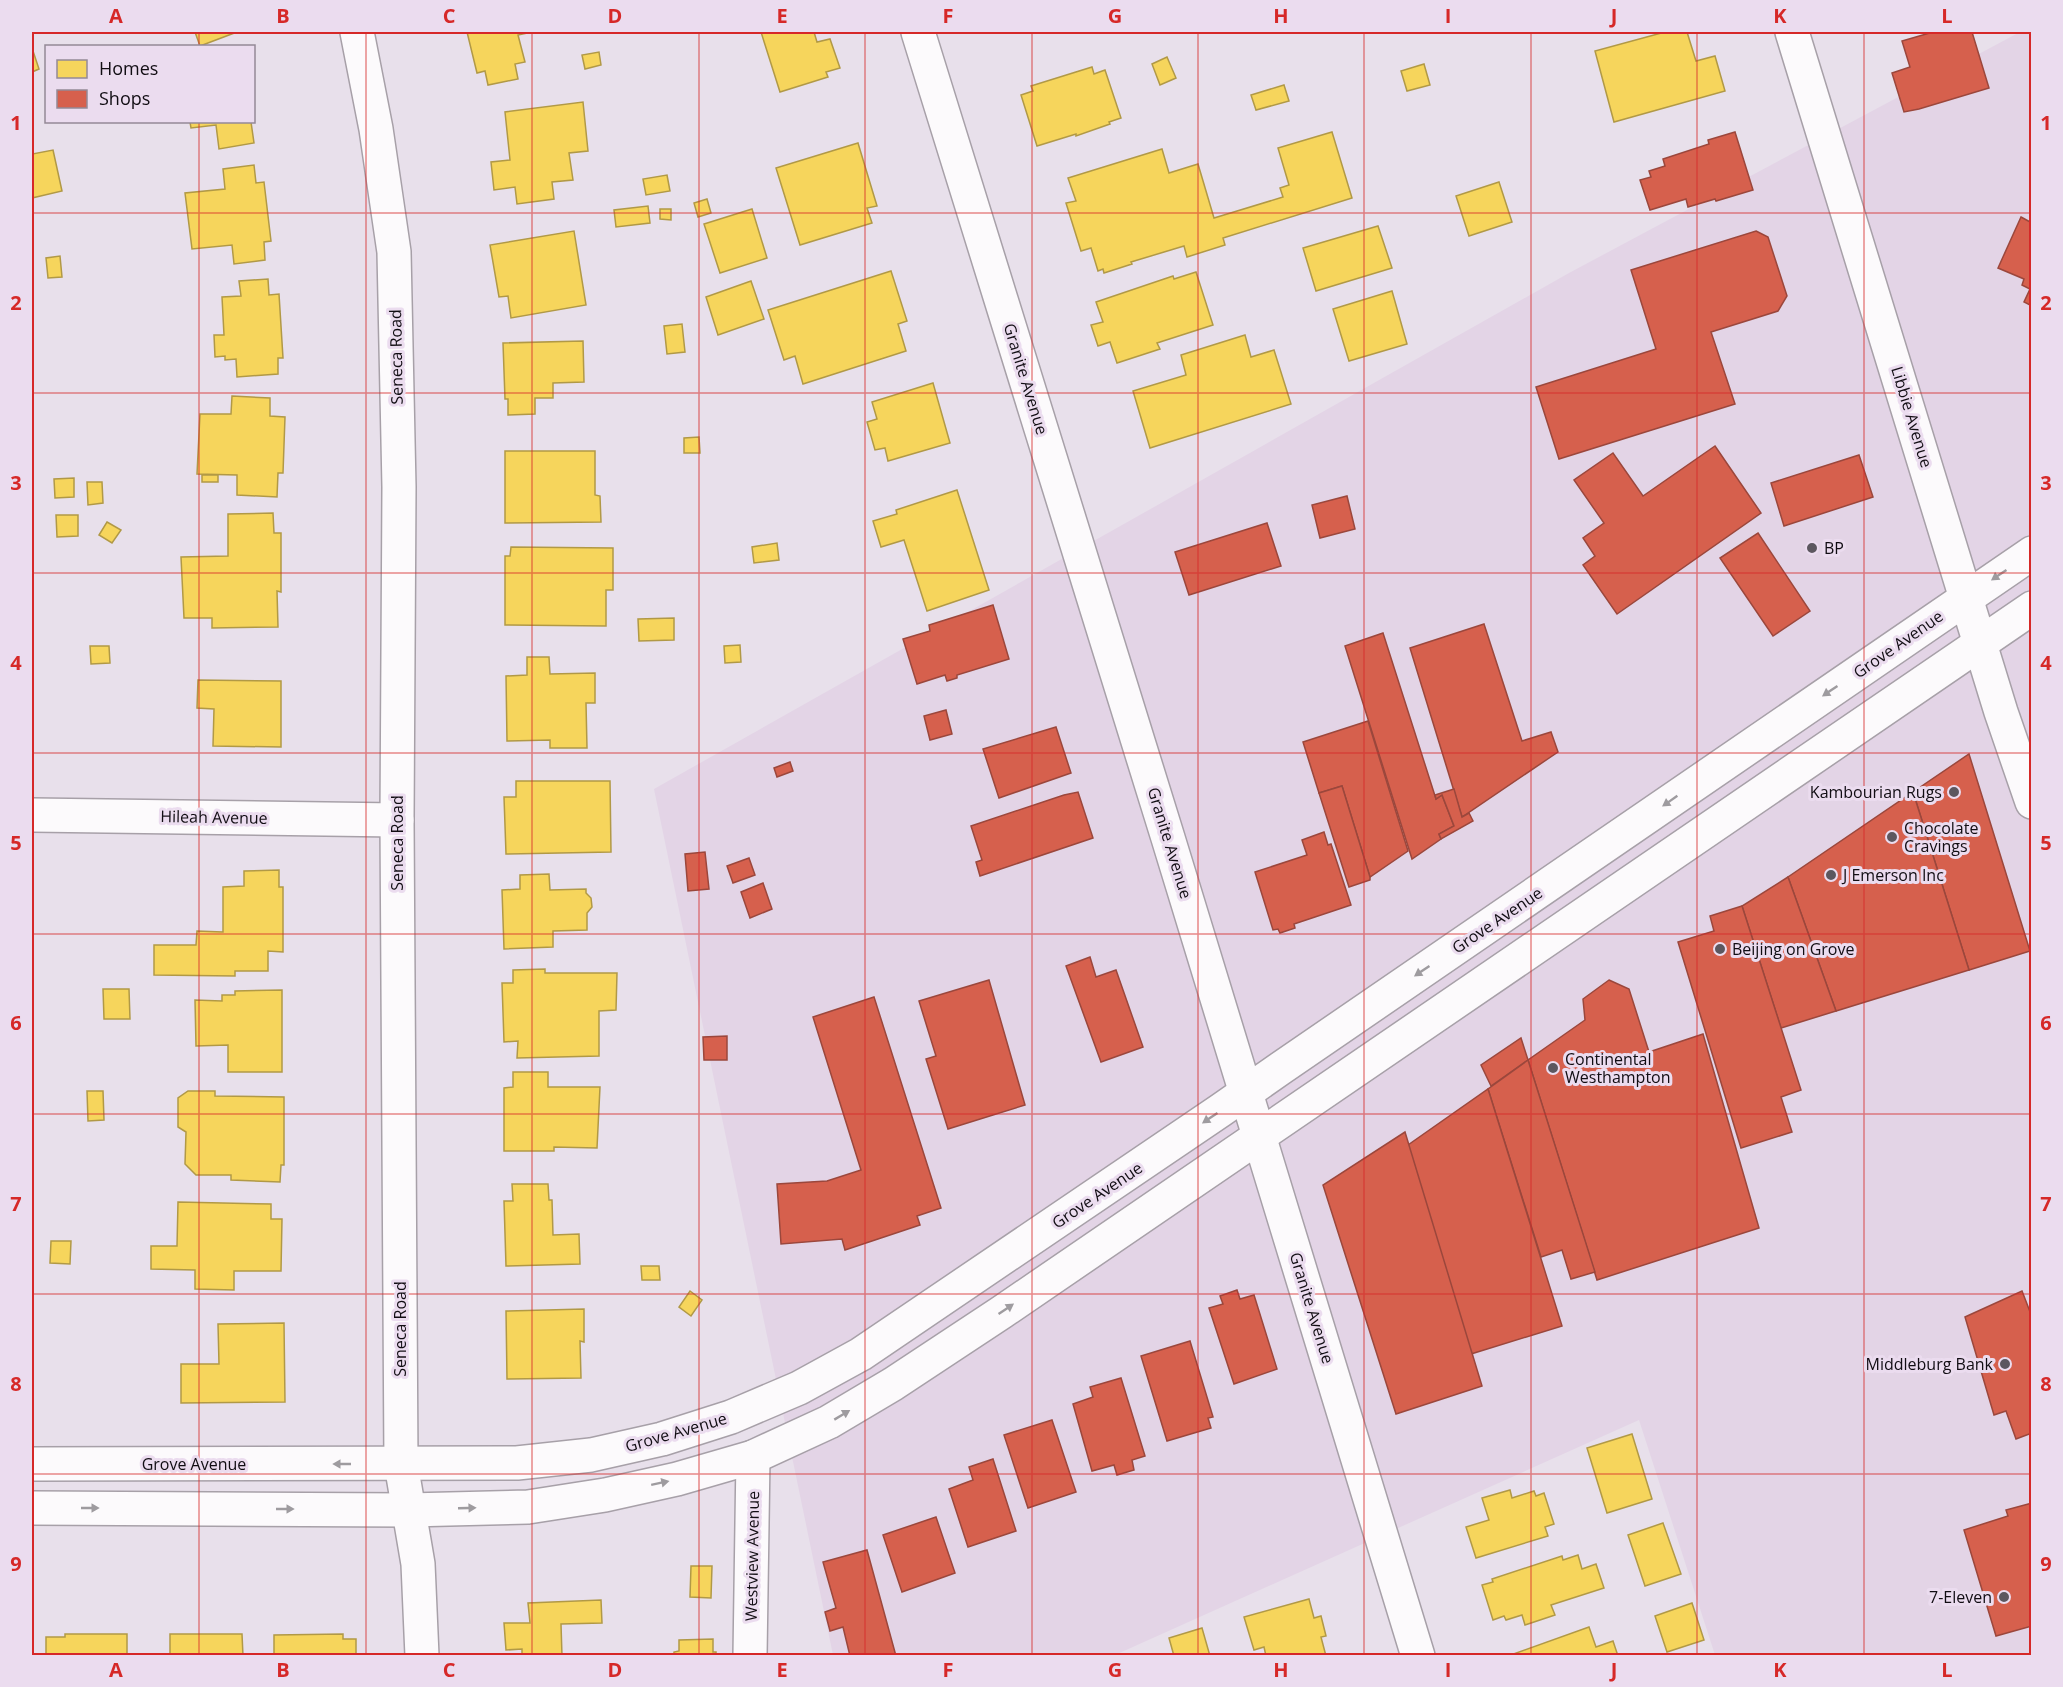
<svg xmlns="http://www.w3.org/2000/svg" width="2063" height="1687" font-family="'Open Sans',sans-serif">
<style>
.built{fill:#e3d4e6}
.homes{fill:#f6d55c;stroke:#b19946;stroke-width:1.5}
.shops{fill:#d6604d;stroke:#9b473c;stroke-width:1.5}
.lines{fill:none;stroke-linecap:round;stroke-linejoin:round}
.minor-casing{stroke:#a7a0a8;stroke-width:36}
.major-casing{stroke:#a7a0a8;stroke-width:36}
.minor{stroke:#fcfafc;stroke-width:33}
.major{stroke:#fcfafc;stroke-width:33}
.oneway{fill:#9e9b9f}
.grid{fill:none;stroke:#d62828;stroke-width:1.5;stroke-opacity:0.55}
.poi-dot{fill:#5c575f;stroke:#ebdcef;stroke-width:2}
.labels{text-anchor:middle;stroke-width:6;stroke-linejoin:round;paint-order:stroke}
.street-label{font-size:16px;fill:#110d13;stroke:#ebdcef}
.poi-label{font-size:16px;fill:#110d13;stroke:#ebdcef;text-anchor:start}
.neatline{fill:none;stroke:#d62828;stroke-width:2}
.grid-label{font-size:20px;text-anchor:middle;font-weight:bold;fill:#d62828}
</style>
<rect width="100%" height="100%" fill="#e8e0eb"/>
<path class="built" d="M2020,32H2031V1655H1715L1639,1420L1115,1655H833L654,789L1569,273Z"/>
<g class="homes">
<path d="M195,32H237L200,46Z"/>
<path d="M467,32H532L518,35L525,62L515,64L518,79L488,85L485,71L477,73Z"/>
<path d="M761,32H814L817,42L830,39L840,68L826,72L828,77L780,92Z"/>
<path d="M1665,32H1687L1696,61L1715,56L1725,91L1614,122L1595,51Z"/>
<path d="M32,48L39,69L32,72Z"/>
<path d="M599,52L601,65L585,69L582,55Z"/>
<path d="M1167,57L1176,78L1160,85L1152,64Z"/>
<path d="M1424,64L1430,85L1407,91L1401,71Z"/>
<path d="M1092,67L1094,74L1105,70L1121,118L1109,122L1110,124L1076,136V134L1037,146L1021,95L1033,91L1031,86Z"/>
<path d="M1284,85L1289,101L1256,110L1251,95Z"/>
<path d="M583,102L588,151L569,153L573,180L552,182L554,199L517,204L515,187L494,190L491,162L510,160L505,112Z"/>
<path d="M190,122H251L254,143L219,149L216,125L191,128Z"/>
<path d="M1332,132L1352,198L1223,238L1225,245L1187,257L1184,246L1131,262L1132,264L1104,273L1103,269L1098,271L1091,248L1081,251L1066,203L1076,201L1068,178L1162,149L1169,173L1198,164L1214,218L1283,197L1280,188L1289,185L1278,148Z"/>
<path d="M858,143L877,206L867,208L872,223L800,245L776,168Z"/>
<path d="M53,150L62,191L32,198V154Z"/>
<path d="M254,165L256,183L264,182L271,241L264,242L265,260L234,264L232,245L192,249L185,193L225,189L223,169Z"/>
<path d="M667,175L670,191L646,195L643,179Z"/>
<path d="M1499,182L1512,222L1469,236L1456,196Z"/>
<path d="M707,199L711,213L698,217L694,203Z"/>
<path d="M648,206L650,223L616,227L614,210Z"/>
<path d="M660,209H671V220L660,219Z"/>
<path d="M752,209L767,258L720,273L704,224Z"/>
<path d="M1378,226L1392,268L1316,291L1303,248Z"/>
<path d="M574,231L586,305L511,318L508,296L499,297L490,245Z"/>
<path d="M60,256L62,277L48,278L46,258Z"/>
<path d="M891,271L907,321L898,324L906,351L803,384L795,356L784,360L768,310Z"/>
<path d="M1196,272L1213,325L1157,343L1160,349L1117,363L1110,342L1098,346L1091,325L1103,322L1096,302L1173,276L1174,279Z"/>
<path d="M268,279L269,295L279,294L283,358H278V374L237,377L236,359L225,360V356L215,357L214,335H224L222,297L241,296L239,281Z"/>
<path d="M751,281L764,319L718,335L706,297Z"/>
<path d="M1392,291L1407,344L1349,361L1333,309Z"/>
<path d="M682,324L685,352L667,354L664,326Z"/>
<path d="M1245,335L1251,357L1274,350L1291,404L1150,448L1133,391L1186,375L1181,355Z"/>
<path d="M583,341L584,382L553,383V398H535V414L508,415V399H505L503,343Z"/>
<path d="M933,383L950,443L888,461L885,448L875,450L867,422L877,419L872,402Z"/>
<path d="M232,396L270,398V416L285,417L283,473H278L277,497L237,495V475L197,474L200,414H231Z"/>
<path d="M699,437L700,453H684V438Z"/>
<path d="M505,451H595V495L600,496L601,522L505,523Z"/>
<rect x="202" y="475" width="16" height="7"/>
<path d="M74,478V497L55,498L54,479Z"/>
<path d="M87,482H102L103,503L88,505Z"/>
<path d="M957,490L989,590L927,611L904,540L881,547L873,521L897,514L896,510Z"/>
<path d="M273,513L274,533H281V592L277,591L278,627L212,628V618H184L181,557L228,556V514Z"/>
<path d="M56,515H78V536L57,537Z"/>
<path d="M107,522L121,530L112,543L99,535Z"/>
<path d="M777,543L779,560L754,563L752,547Z"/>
<path d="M511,547L613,548V590H606V626L505,625V556H510Z"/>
<path d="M674,618V640L639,641L638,619Z"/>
<path d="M740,645L741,662L725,663L724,646Z"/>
<path d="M90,646H109L110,663L91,664Z"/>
<path d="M527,657H549L550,674L595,673V703H586L587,748H550V740L507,741L506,676L527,675Z"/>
<path d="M198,680L281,681V747L213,746L214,709L197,708Z"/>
<path d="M516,781H610L611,852L506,854L504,797H516Z"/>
<path d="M279,870V887H283V952L268,951V971H235V976L154,975V945H196L197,931L223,932V887L244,886V871Z"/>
<path d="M549,874L550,890L586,889V893L591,898L592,907L587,913V930L553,931V947L504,949L502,890L520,889V875Z"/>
<path d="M545,969V973H617L616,1010L599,1011V1056L517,1058L518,1041L504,1042L502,983H513V970Z"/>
<path d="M103,989H129L130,1019H104Z"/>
<path d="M282,990V1072H228V1045L196,1046L195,1000L222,1001V995H235V991Z"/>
<path d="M513,1072H548V1087H600L597,1148L554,1147V1151H504V1088L513,1087Z"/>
<path d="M87,1091H103L104,1120L88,1121Z"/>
<path d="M188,1091H215V1096L284,1097V1165H281L280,1182L231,1180V1175H196L185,1164L186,1132L178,1127V1098Z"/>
<path d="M512,1184H548L549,1200H552L553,1235L579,1234L580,1264L506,1266L504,1201H513Z"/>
<path d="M178,1202L271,1204V1219H282L281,1271H234V1290L195,1289V1270L151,1269V1246H177Z"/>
<path d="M51,1241H71L70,1264L50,1263Z"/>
<path d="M641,1266H659L660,1280H642Z"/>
<path d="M690,1291L702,1300L691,1316L679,1307Z"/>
<path d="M584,1309V1342L580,1341L581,1378L507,1379L506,1311Z"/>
<path d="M284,1323L285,1402L181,1403V1364H219L218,1324Z"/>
<path d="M1632,1434L1652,1499L1607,1513L1587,1448Z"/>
<path d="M1510,1490L1512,1498L1534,1491L1536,1496L1544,1493L1554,1524L1545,1527L1548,1536L1476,1558L1466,1527L1489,1520L1482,1498Z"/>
<path d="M1663,1523L1681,1574L1645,1586L1628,1535Z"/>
<path d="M1578,1555L1582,1569L1596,1564L1604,1588L1551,1605L1555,1615L1525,1625L1522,1615L1506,1620L1504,1616L1493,1620L1482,1585L1493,1582L1492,1579L1562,1556L1563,1560Z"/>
<path d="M691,1566H712L711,1598L690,1597Z"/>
<path d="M1309,1599L1314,1618L1321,1616L1326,1636L1321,1637L1326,1656H1266L1264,1647L1254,1650L1244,1617Z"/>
<path d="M601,1600L602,1623L561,1624L562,1656H522V1649L506,1650L504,1623H530L528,1603Z"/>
<path d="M1692,1603L1704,1640L1667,1652L1655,1616Z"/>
<path d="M1589,1627L1596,1647L1613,1641L1618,1656H1508Z"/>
<path d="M1202,1628L1210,1656H1174L1169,1638Z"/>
<path d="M65,1634H127V1656H46V1637H65Z"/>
<path d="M170,1634H242L243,1656H170Z"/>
<path d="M343,1634V1639H356V1656H274V1635Z"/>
<path d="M713,1639V1652H716V1656H674V1652L679,1651V1640Z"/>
</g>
<g class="shops">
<path d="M1933,32H1972L1989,88L1919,109L1904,112L1892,73L1910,67L1902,41Z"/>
<path d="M1735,132L1753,190L1716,201L1715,199L1688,207L1686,199L1650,210L1640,180L1651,177L1649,171L1665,166L1663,159L1709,144L1708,140Z"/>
<path d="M2021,217L2032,223V306L2024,302L2030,289L2022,285L2024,279L1998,268Z"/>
<path d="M1756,231L1768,237L1787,296L1778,311L1711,332L1735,404L1559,459L1536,387L1656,349L1631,270Z"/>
<path d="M1715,446L1761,513L1617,614L1583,565L1595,556L1583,538L1604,523L1574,480L1613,453L1643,496Z"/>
<path d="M1859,455L1873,497L1784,526L1771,483Z"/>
<path d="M1347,496L1355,529L1320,538L1312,505Z"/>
<path d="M1267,523L1281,566L1189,595L1175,552Z"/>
<path d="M1758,533L1810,611L1773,636L1720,558Z"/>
<path d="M993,605L1009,659L957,675V678L947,681L945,675L917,684L903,639L930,631L929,625Z"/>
<path d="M1484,624L1522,741L1551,732L1558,752L1462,817L1410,648Z"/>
<path d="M1383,633L1436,799L1442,795L1454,826L1439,834L1441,839L1412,859L1345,646Z"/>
<path d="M946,710L952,734L930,740L924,716Z"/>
<path d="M1368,721L1408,851L1370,877L1342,786L1319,793L1303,742Z"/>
<path d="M1056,727L1071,773L999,798L983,749Z"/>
<path d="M1969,754L2030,951L1969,970L1913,792Z"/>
<path d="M790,762L793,771L777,777L774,768Z"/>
<path d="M1342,786L1370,877V880L1349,887L1319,793Z"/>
<path d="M1454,789L1462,817L1469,813L1473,821L1441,839L1439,834L1454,826L1442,795L1436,799L1435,795Z"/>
<path d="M1078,792L1093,838L980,876L976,862L982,860L971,826L1064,795Z"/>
<path d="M1913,792L1969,970L1836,1011L1788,877Z"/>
<path d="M1324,832L1328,845L1331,844L1351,905L1294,924L1295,928L1280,933L1278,929L1273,930L1255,872L1307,855L1302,840Z"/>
<path d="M705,852L709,889L688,891L685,854Z"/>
<path d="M749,858L755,875L733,883L727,866Z"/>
<path d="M1788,877L1836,1011L1781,1028L1742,906Z"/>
<path d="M763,883L772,909L750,918L741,892Z"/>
<path d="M1742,906L1801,1090L1781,1097L1792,1132L1741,1148L1678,942L1714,931L1710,916Z"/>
<path d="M1090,957L1096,977L1116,970L1143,1047L1101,1062L1066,966Z"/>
<path d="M989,980L1025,1105L948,1129L926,1059L936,1056L919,1001Z"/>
<path d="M1609,980L1629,989L1649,1052L1703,1034L1759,1228L1597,1280L1528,1060L1585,1020L1583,999Z"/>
<path d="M874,997L941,1208L917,1216L920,1225L845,1250L842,1239L781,1244L777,1184L827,1181L861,1170L813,1017Z"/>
<path d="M727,1036V1060H704L703,1037Z"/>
<path d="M1521,1038L1528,1060L1491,1086L1481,1065Z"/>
<path d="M1528,1060L1595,1272L1571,1279L1562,1250L1541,1257L1488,1089Z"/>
<path d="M1488,1089L1562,1326L1471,1354L1408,1145Z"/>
<path d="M1405,1132L1482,1386L1396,1414L1323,1185Z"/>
<path d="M1237,1290L1240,1299L1254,1295L1277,1369L1234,1384L1209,1308L1223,1304L1220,1296Z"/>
<path d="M2022,1291L2032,1317V1433L2016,1439L2006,1411L1994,1415L1965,1317Z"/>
<path d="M1190,1341L1213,1417L1208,1418L1211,1428L1167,1441L1141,1356Z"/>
<path d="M1121,1378L1145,1456L1132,1460L1134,1470L1117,1475L1114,1465L1092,1471L1073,1404L1093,1397L1090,1387Z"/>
<path d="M1052,1420L1076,1492L1028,1508L1004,1435Z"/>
<path d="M993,1459L1016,1531L968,1547L949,1489L973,1480L969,1467Z"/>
<path d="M2032,1503V1626L1996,1636L1964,1530L2008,1516L2006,1510Z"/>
<path d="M936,1517L955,1573L902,1592L883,1535Z"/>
<path d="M867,1550L896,1656H850L843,1627L830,1631L825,1612L836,1608L823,1562Z"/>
</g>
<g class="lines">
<defs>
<g id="minor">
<path d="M357,32L376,129L394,252L399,487L397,820L401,1464L418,1564L422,1656"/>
<path d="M918,32L1168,838L1418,1656"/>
<path d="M32,815L397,820"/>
<path d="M32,1464L517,1463L591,1455L662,1439L731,1417L799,1388L861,1354L1221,1110L1281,1068L2032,553"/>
<path d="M32,1508L409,1510L528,1507L605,1495L677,1479L753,1457L829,1422L893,1384L1002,1312L2032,608"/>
<path d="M750,1656L753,1457"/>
</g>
<path id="major" d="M1792,32L2001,712L2032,802"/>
</defs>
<use href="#minor" class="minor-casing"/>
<use href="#major" class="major-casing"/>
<use href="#minor" class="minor"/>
<use href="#major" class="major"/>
</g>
<defs><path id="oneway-solid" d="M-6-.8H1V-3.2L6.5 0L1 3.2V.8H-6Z" transform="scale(1.5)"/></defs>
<g class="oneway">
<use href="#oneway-solid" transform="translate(1999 575) rotate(146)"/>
<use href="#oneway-solid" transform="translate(1830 691) rotate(146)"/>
<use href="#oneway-solid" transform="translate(1670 801) rotate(145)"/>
<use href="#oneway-solid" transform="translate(1422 971) rotate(146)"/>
<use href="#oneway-solid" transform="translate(1210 1118) rotate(146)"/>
<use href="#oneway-solid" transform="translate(1006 1309) rotate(-34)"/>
<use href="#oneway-solid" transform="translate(842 1415) rotate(-31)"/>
<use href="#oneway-solid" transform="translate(342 1464) rotate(-180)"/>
<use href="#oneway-solid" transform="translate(660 1483) rotate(-12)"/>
<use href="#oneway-solid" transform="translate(90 1508)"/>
<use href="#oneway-solid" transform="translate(467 1508) rotate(-2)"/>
<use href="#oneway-solid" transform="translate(285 1509)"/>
</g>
<path class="grid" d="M199,32V46M366,32V1656M532,32V1656M699,32V1656M865,32V1656M1032,32V1656M1198,32V1656M1364,32V1656M1531,32V1656M1697,32V1656M1864,32V1656M199,122V1656M32,213H2032M32,393H2032M32,573H2032M32,753H2032M32,934H2032M32,1114H2032M32,1294H2032M32,1474H2032"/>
<g class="poi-dot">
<circle cx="1812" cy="548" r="6"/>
<circle cx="1954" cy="792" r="6"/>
<circle cx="1892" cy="837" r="6"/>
<circle cx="1831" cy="875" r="6"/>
<circle cx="1720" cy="949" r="6"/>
<circle cx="1553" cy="1068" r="6"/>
<circle cx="2005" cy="1364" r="6"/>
<circle cx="2004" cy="1597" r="6"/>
</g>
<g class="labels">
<g class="street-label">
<text transform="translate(396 357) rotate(-91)" y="6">Seneca Road</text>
<text transform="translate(1026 379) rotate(73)" y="6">Granite Avenue</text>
<text transform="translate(1912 417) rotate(73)" y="6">Libbie Avenue</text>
<text transform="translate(1898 644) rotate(-35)" y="6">Grove Avenue</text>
<text transform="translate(214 817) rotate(1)" y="6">Hileah Avenue</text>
<text transform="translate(397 843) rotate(-90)" y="6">Seneca Road</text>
<text transform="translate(1170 843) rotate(73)" y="6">Granite Avenue</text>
<text transform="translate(1497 920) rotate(-34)" y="6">Grove Avenue</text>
<text transform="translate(1097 1195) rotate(-34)" y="6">Grove Avenue</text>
<text transform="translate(1312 1308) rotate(73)" y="6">Granite Avenue</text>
<text transform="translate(400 1329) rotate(-90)" y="6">Seneca Road</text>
<text transform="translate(676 1432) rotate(-16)" y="6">Grove Avenue</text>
<text x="194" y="1470">Grove Avenue</text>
<text transform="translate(752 1556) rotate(-89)" y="6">Westview Avenue</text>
</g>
<g class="poi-label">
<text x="1824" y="554">BP</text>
<text x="1942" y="798" text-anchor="end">Kambourian Rugs</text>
<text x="1904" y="834">Chocolate<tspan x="1904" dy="18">Cravings</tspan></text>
<text x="1843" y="881">J Emerson Inc</text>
<text x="1732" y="955">Beijing on Grove</text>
<text x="1565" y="1065">Continental<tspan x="1565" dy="18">Westhampton</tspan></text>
<text x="1993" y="1370" text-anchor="end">Middleburg Bank</text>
<text x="1992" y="1603" text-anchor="end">7-Eleven</text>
</g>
</g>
<rect width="2063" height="1687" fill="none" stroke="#ebdcef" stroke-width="66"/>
<rect x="45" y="45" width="210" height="78" fill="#ebdcef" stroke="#948997" stroke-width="1.5"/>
<rect x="57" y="60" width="30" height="18" fill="#f6d55c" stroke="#948997" stroke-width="1.5"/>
<text x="99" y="75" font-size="18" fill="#110d13">Homes</text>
<rect x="57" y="90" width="30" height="18" fill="#d6604d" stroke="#948997" stroke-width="1.5"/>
<text x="99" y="105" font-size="18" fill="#110d13">Shops</text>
<rect x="33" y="33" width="1997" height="1621" class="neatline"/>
<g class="grid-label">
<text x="116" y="23">A</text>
<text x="283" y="23">B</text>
<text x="449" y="23">C</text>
<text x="615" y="23">D</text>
<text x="782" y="23">E</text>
<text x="948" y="23">F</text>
<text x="1115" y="23">G</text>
<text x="1281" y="23">H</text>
<text x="1448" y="23">I</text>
<text x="1614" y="23">J</text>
<text x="1780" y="23">K</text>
<text x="1947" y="23">L</text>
<text x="16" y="130">1</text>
<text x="2046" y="130">1</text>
<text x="16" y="310">2</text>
<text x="2046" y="310">2</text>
<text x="16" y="490">3</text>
<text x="2046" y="490">3</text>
<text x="16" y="670">4</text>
<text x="2046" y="670">4</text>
<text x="16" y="850">5</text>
<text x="2046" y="850">5</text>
<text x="16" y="1030">6</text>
<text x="2046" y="1030">6</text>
<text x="16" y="1211">7</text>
<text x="2046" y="1211">7</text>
<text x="16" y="1391">8</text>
<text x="2046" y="1391">8</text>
<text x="16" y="1571">9</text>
<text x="2046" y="1571">9</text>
<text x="116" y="1677">A</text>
<text x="283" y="1677">B</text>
<text x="449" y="1677">C</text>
<text x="615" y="1677">D</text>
<text x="782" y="1677">E</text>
<text x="948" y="1677">F</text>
<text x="1115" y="1677">G</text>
<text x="1281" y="1677">H</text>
<text x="1448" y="1677">I</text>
<text x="1614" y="1677">J</text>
<text x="1780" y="1677">K</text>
<text x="1947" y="1677">L</text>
</g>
</svg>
